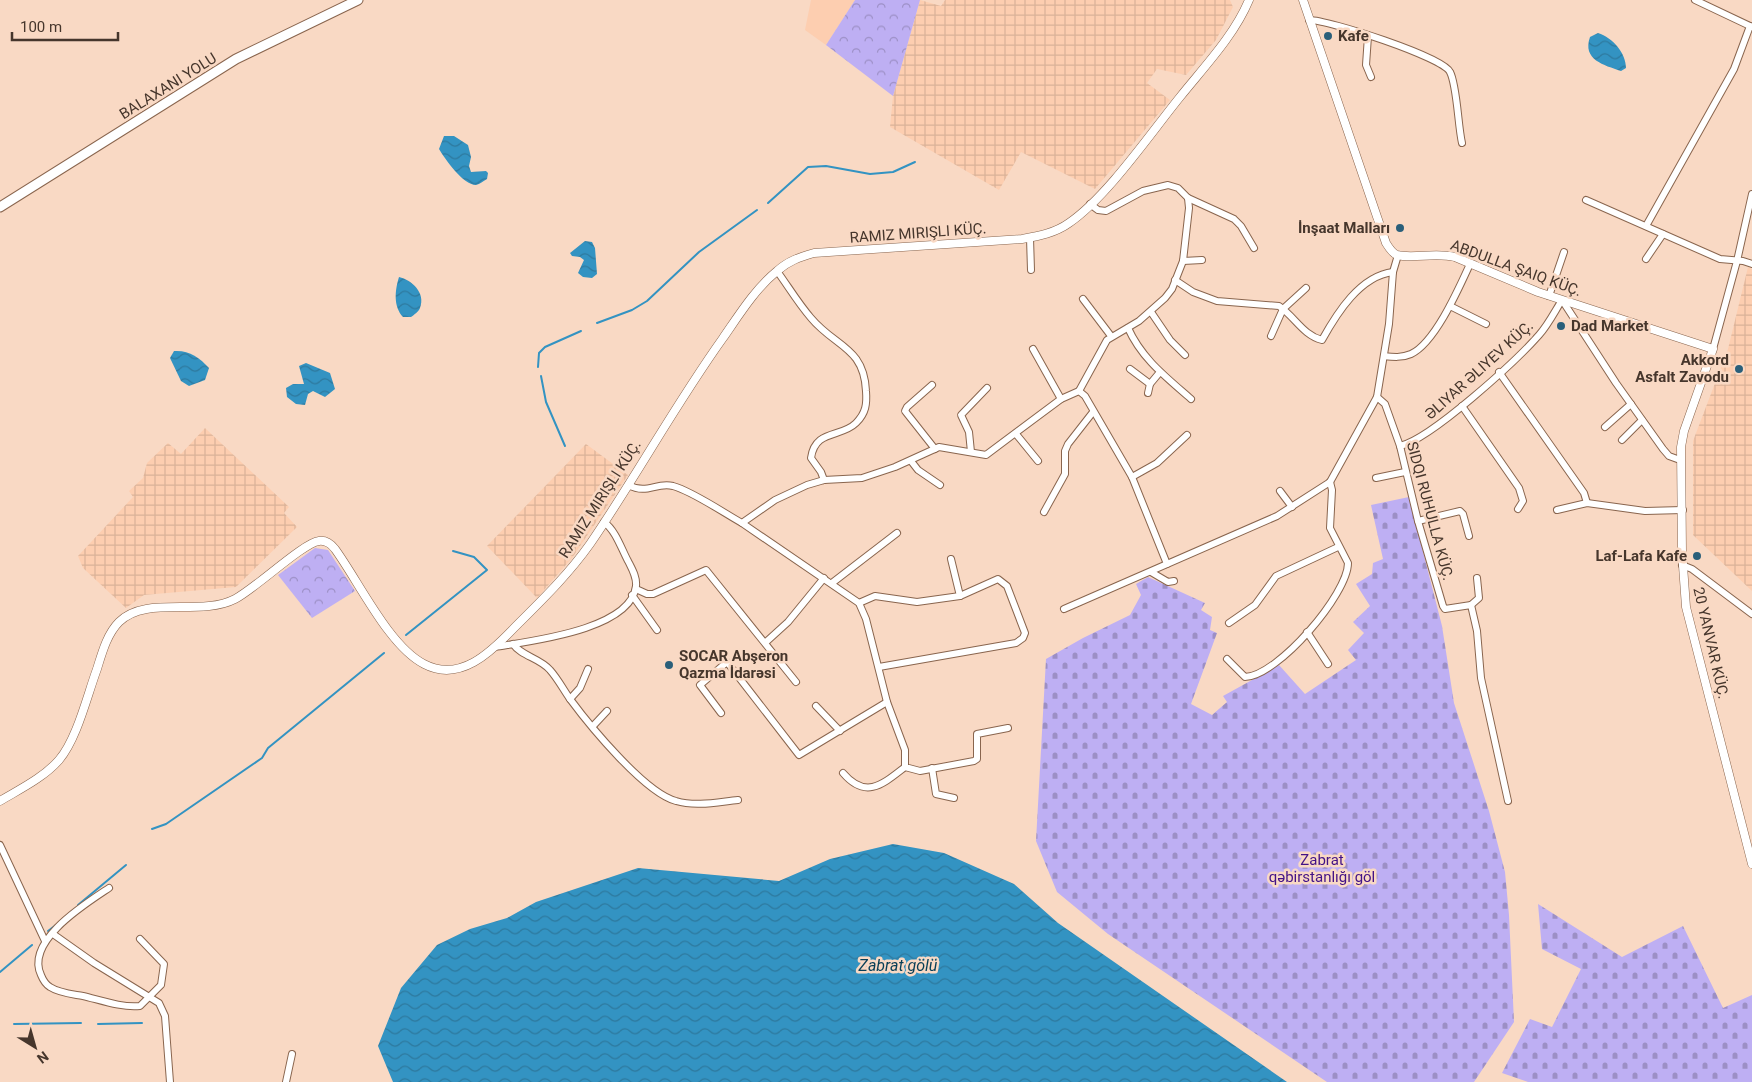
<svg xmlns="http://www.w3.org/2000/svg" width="1752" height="1082" font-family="Roboto,sans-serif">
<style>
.built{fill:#fdceb0}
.industrial{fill:url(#industrial-grid)}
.forest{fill:url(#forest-crowns)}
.cemetery{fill:url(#cemetery-stones)}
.water{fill:url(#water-waves)}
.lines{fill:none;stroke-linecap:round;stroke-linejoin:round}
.stream{stroke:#3393c2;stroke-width:2}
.minor-casing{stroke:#89654e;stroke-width:8}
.tertiary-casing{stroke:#89654e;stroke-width:9}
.secondary-casing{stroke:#89654e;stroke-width:11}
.minor{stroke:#fff;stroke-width:6}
.tertiary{stroke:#fff;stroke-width:8}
.secondary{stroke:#fff;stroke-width:9}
.poi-dot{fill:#2a5f7a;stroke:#f9d9c4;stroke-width:2}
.labels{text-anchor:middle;stroke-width:5;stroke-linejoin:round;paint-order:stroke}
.poi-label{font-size:15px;font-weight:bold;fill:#46362c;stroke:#f9d9c4;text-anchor:start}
.street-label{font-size:15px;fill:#46362c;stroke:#f9d9c4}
.park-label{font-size:15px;fill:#431286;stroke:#f9d9c4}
.water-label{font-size:16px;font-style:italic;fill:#073e57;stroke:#f9d9c4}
</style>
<defs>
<pattern id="industrial-grid" width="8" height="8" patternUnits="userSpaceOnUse" patternTransform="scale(1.25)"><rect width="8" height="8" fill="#fdceb0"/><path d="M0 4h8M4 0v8" fill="none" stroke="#dab298"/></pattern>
<pattern id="forest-crowns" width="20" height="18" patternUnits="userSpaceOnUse" patternTransform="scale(1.25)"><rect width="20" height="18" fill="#beaff3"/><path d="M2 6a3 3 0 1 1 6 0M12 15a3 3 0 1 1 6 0" fill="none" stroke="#9c8fc5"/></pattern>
<pattern id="cemetery-stones" width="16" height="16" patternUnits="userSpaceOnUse" patternTransform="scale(1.25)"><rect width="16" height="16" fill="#beaff3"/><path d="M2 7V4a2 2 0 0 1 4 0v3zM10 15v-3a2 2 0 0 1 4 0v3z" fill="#9c8fc5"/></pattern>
<pattern id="water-waves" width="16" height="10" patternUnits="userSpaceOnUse" patternTransform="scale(1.25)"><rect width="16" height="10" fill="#3393c2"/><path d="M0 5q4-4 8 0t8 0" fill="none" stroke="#2d799e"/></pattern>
</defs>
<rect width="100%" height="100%" fill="#f9d9c4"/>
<path class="built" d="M811,0H855L826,45L805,30Z"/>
<g class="industrial">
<path d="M920,0L941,6L945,0H1230L1233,7L1216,40L1186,75L1157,69L1147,83L1170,100L1095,189L1021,152L999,190L890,127L893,96Z"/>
<path d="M1748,267L1752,269V591L1693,535V441L1728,349Z"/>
<path d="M205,428L289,507L284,513L297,527L236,587L144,595L126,608L83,568L78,556L133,497L129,491L143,478L147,463L168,443L181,454Z"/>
<path d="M586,444L628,475L572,558L537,598L487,546Z"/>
</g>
<g class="forest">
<path d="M855,0H920L893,96L826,45Z"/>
<path d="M315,548L328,550L355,591L312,618L278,575Z"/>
</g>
<g class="cemetery">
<path d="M1409,497L1442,626L1454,703L1489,811L1505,872L1509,915L1514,1022L1474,1082H1327L1108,934L1057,892L1036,841L1046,659L1083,638L1130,615L1141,595L1136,584L1148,577L1205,603L1201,610L1212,617L1210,630L1217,633L1191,704L1212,715L1227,702L1223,696L1279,665L1305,694L1356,660L1348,650L1364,633L1353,622L1370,606L1356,584L1372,574L1373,563L1383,559L1371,505Z"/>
<path d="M1538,904L1622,957L1683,926L1723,1008L1752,995V1082H1528L1502,1073L1530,1019L1552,1027L1581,969L1542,949Z"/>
</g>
<g class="water">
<path d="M1598,33C1613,38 1626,53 1626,68L1621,71C1604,65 1582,60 1590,37Z"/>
<path d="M444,136H454L468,145L471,157L469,166L471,172L486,171L488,173L487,179C483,181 480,184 476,185C463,185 445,159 439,149Z"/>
<path d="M585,241L592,242L595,248L597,274L592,278L583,277L578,273L584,260L580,257L572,256L570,253Z"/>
<path d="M399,277C412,280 426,293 420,308C419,311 414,315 411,317H403C393,306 395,290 399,277Z"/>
<path d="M174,351C189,350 199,357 209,368L205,380L189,386L181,381L170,358Z"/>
<path d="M306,363L330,373L335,389L325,397L313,391L308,394L305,405L296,404L287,397L286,388L293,384H304L299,366Z"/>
<path d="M893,844L944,853L1014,884L1058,923L1287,1082H393L378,1046L401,988L437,945L470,929L507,918L536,902L638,868L779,881L830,859Z"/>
</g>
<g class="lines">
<g class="stream">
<path d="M768,203L808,167L826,166L870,174L893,172L915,162"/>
<path d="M597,323L632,310L647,301L699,252L757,210"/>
<path d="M538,367L539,353L545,347L581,331"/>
<path d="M541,376L546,402L565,446"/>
<path d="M406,635L487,570L474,557L453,551"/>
<path d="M152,829L166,824L262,758L268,748L384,653"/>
<path d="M78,905L126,865"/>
<path d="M48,931L56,925"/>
<path d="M0,972L32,945"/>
<path d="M14,1024L81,1023"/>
<path d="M98,1024L142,1023"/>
</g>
<defs>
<g id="minor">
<path d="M1695,0L1752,27"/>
<path d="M1309,20C1329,20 1443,57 1450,72C1457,85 1458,126 1462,143"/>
<path d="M1368,36L1366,65L1371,77"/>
<path d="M1188,198L1234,219L1241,226L1254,248"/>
<path d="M1586,200L1720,259L1743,261L1752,264"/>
<path d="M1646,226L1734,69L1750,26"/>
<path d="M1030,238L1031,270"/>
<path d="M1646,259L1663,234"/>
<path d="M1183,261L1202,260"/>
<path d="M777,271C788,286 798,303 811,318C835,347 864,347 866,391C867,404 866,413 856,423C841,438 815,429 811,458L821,472L824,480"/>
<path d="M1175,280L1193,292L1217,301L1279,306C1295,317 1303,335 1322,340C1337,313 1360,276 1393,272"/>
<path d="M1549,296L1564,252"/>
<path d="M1083,299L1111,336"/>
<path d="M1450,306L1486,324"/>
<path d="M1151,312L1170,340L1185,355"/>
<path d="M1128,328C1142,359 1166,377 1191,399"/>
<path d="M1271,336L1283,309L1306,288"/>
<path d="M1033,349L1061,399"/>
<path d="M1713,349L1737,261L1752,194"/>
<path d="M1384,356C1393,357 1402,358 1411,354C1435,343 1459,288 1470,264"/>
<path d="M1130,369L1150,384"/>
<path d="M1499,372L1584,493L1587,503"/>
<path d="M932,385L907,407L905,411L935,449"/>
<path d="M1079,391L1107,340L1139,321L1165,298L1172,289L1183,261L1189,208L1188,198L1178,188L1168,185L1143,191L1106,211L1098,210L1090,204"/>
<path d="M1148,393L1150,384L1160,372"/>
<path d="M1377,397L1385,404L1400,446L1418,521L1443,606L1445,609L1471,605L1477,631L1481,678L1508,801"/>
<path d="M1462,406L1519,488L1523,501L1518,509"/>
<path d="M1605,427L1631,404"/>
<path d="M1016,434L1038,461"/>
<path d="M1622,440L1642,420"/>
<path d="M1400,446C1431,439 1516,361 1539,335C1548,325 1555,311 1562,300L1616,383L1663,449L1669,456L1680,460"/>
<path d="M971,452L969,432L961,415L987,388"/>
<path d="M911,461L918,470L940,485"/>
<path d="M1132,477L1157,463L1187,435"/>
<path d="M1376,478L1405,472"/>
<path d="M628,485C648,495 655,482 673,486C692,491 724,513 742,523L775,500L807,485L824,480L862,478L895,467L939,447L986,455L1061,399L1079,391L1085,396L1132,477L1167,564"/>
<path d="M1280,491L1292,507"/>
<path d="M1557,510L1587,503L1645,511L1683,510"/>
<path d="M1044,512L1065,474V451L1068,444L1093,412"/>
<path d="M1418,521L1460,511L1463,514L1469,536"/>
<path d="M742,523L859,603L866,619L887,702L905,750V767L920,771L974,761L977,759V734L1008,728"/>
<path d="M951,559L960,596"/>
<path d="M1682,565L1692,569L1752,614"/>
<path d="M1151,572L1168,582L1174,581"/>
<path d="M832,583L897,533"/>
<path d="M636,589L647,594H653L706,570L796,682"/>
<path d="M632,595L657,630"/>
<path d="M859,603L875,596L917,602L960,596L998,579L1007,586L1025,633L1023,638L1016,643L879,667"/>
<path d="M1471,605L1479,598L1477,578"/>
<path d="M1064,609L1277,516L1330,482L1377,397L1389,324L1393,272L1398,255"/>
<path d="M1229,623L1255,605L1276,576L1338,547"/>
<path d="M1307,632L1328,664"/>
<path d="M766,642L788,622L824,578"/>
<path d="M513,644C521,656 540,658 550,670C558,679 563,689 570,699C590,726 645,793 676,801C696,807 718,802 738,800"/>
<path d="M495,647C530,641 631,630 636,586C637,577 632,569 628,561C621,548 616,531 604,522"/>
<path d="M1227,659L1245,677C1278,676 1348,594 1348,563L1330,528L1332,490L1330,482"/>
<path d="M570,699L580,688L588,669"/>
<path d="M816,706L840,731"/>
<path d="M721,713L700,685L727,662L799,755L887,702"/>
<path d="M593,726L607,711"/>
<path d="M932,768L936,794L954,798"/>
<path d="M843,773C866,800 883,784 905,767"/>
<path d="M0,845L45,941"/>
<path d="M109,888C85,904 25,941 41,975C43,980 45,984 50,987C59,993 72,994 83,996C100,1000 122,1008 140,1006L161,985L164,964L140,939"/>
<path d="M53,934L94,963L159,1003L165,1016L170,1082"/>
<path d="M286,1082L292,1054"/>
</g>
<g id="tertiary">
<path d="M1303,0L1386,243C1389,248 1392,253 1397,255C1414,259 1435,252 1455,257L1538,292L1713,349L1684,431L1681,447L1682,552L1686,607L1752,864"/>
<path d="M0,801C20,789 43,778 59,760C77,739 87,696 97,669C102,653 107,634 119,622C146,595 200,617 235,599C256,588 303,543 319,541C326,540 331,544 335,549C359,582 389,646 424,664C460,683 491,652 514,628C541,601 568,575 590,544C636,477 675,405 723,338C739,315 755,289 777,271C788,261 800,257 814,253L1022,239C1039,236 1055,233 1069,223C1107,197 1150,134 1180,97C1204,67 1234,36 1249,0"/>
</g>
<path id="secondary" d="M0,207L236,59L358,0"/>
</defs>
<use href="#minor" class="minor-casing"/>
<use href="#tertiary" class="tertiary-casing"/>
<use href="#secondary" class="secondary-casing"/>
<use href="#minor" class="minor"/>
<use href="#tertiary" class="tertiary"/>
<use href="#secondary" class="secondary"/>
</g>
<g class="poi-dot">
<circle cx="1328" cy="36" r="5"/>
<circle cx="1400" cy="228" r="5"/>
<circle cx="1561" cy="326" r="5"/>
<circle cx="1739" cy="369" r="5"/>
<circle cx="1697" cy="556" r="5"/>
<circle cx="669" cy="665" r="5"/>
</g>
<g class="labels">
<g class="poi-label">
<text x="1338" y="41">Kafe</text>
<text x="1390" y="233" text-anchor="end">İnşaat Malları</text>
<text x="1571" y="331">Dad Market</text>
<text x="1729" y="365" text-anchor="end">Akkord<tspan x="1729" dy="17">Asfalt Zavodu</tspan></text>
<text x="1687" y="561" text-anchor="end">Laf-Lafa Kafe</text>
<text x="679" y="661">SOCAR Abşeron<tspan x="679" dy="17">Qazma İdarəsi</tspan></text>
</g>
<g class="street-label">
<text transform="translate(168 86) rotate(-32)" y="5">BALAXANI YOLU</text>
<text transform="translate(918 233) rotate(-4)" y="5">RAMIZ MIRIŞLI KÜÇ.</text>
<text transform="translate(1516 268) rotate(20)" y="5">ABDULLA ŞAIQ KÜÇ.</text>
<text transform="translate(1479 370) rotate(-42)" y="5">ƏLIYAR ƏLIYEV KÜÇ.</text>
<text transform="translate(600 499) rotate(-57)" y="5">RAMIZ MIRIŞLI KÜÇ.</text>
<text transform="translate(1430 511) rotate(75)" y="5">SIDQI RUHULLA KÜÇ.</text>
<text transform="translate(1711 643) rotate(77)" y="5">20 YANVAR KÜÇ.</text>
</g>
<g class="park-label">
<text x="1322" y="865">Zabrat<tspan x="1322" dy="17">qəbirstanlığı göl</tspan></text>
</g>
<g class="water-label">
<text x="898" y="971">Zabrat gölü</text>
</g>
</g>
<g transform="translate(35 1047) rotate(143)" stroke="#f9d9c4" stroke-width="4" paint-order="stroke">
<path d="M0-4L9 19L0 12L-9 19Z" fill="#46362c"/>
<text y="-8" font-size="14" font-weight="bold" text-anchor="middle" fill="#46362c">N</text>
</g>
<path d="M12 32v8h106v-8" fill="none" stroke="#46362c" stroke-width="2.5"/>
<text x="20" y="32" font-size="15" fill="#46362c" stroke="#f9d9c4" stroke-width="4" paint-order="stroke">100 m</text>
</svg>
